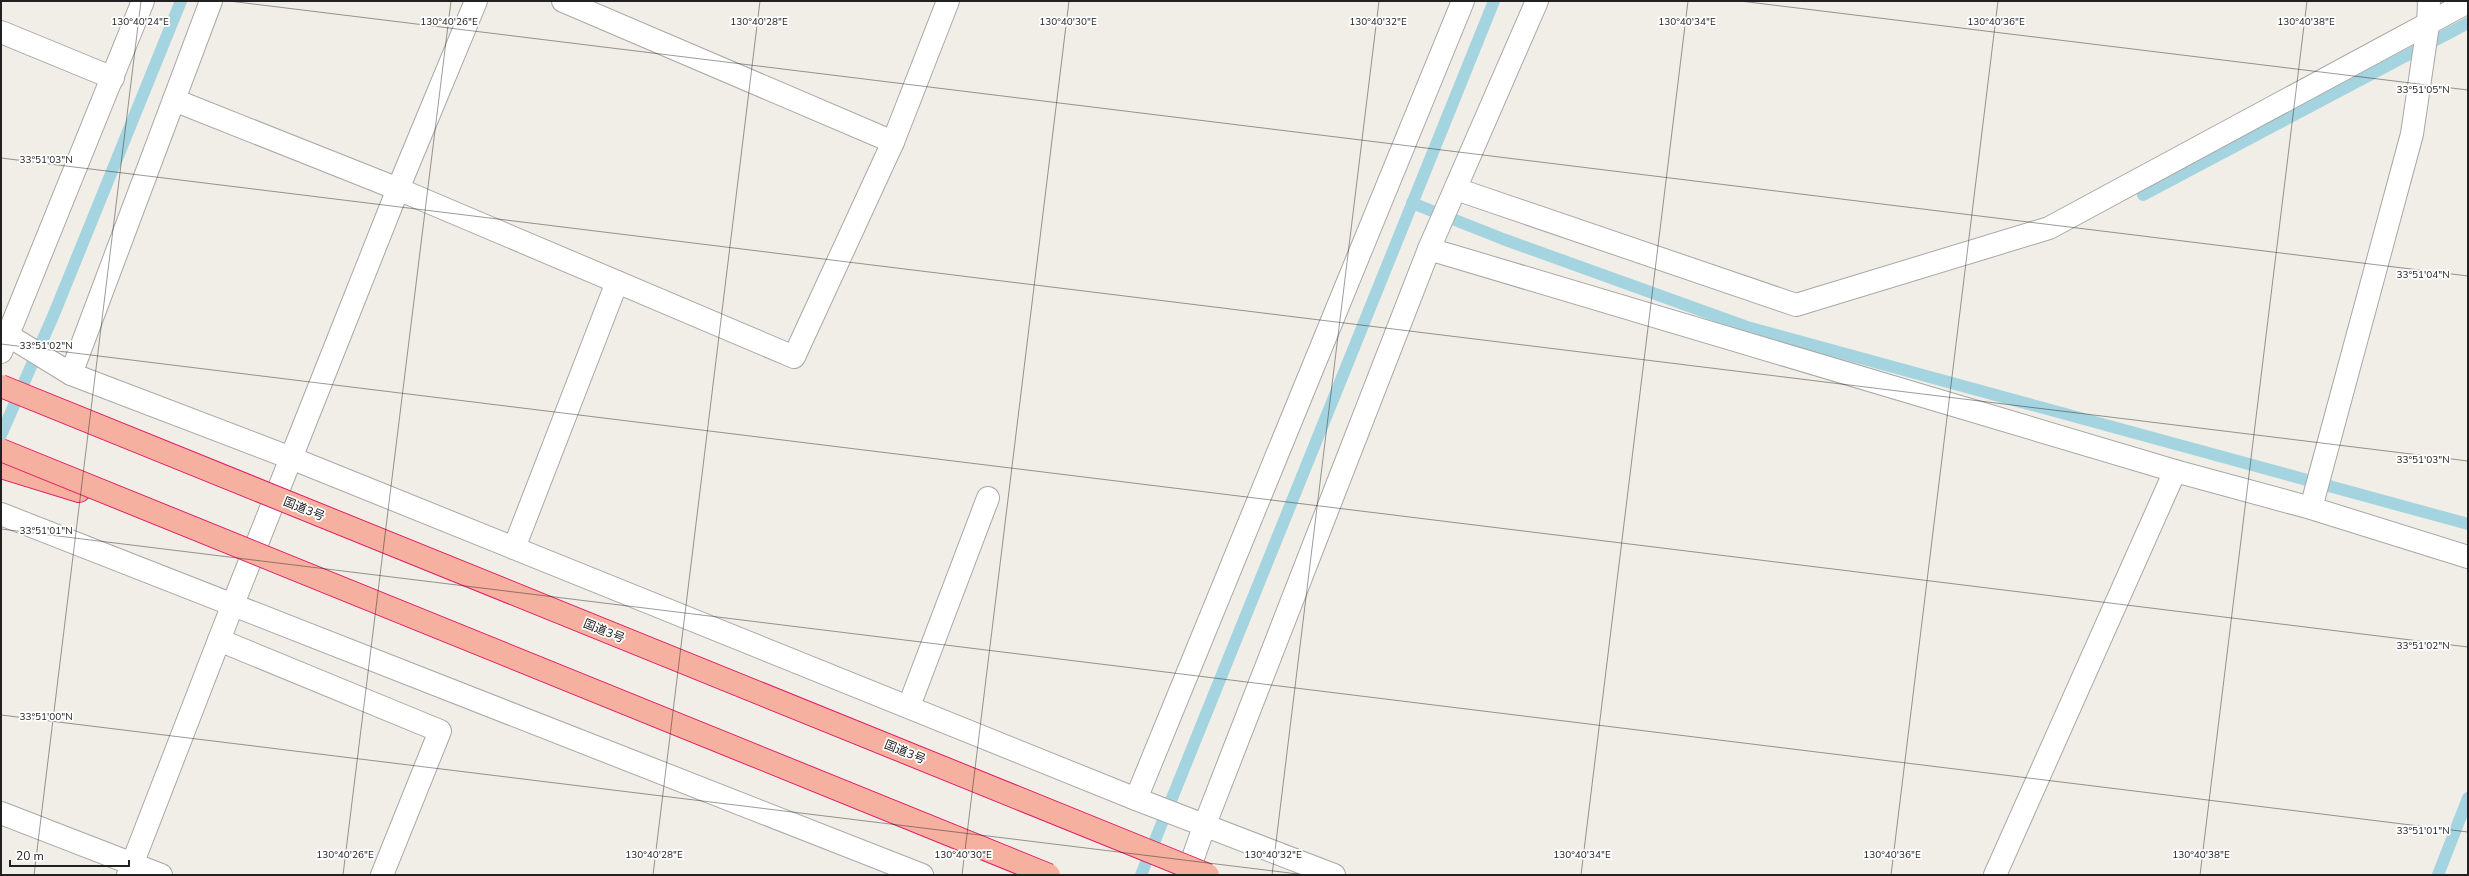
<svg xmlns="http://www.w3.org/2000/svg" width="2469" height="876" font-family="'Nunito Sans','Noto Sans JP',sans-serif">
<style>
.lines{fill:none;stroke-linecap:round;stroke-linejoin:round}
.stream{stroke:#a5d4e1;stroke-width:12}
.minor-casing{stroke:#a8a8a8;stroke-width:24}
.tertiary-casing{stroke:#a8a8a8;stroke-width:24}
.trunk-casing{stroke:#e41f67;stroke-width:24}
.minor{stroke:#fff;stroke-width:22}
.tertiary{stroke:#fff;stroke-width:22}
.trunk{stroke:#f5b09f;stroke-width:22}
.trunk-bridge-casing{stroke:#e41f67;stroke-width:24;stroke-linecap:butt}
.trunk-bridge{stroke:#f5b09f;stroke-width:22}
.ticks{fill:none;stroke:#212121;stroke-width:1;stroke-opacity:0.45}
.labels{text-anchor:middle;stroke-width:3.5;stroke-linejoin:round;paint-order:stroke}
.street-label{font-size:12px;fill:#212121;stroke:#fff}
.ticks-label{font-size:10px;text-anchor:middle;fill:#212121;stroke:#fff;stroke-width:3.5;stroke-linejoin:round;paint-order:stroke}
</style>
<rect width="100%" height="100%" fill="#f1eee7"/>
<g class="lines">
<g class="stream">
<path d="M2143,195L2468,23"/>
<path d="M1412,203L1503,239L1747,327L2468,524"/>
<path d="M1,435L54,314L181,1"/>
<path d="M1141,875L1494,1"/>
<path d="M2438,875L2468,798"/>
</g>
<defs>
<g id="minor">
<path d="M563,1L893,142L948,1"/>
<path d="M1,32L113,78"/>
<path d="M174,100L398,189L794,357L893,142"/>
<path d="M1456,189L1796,305L2049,228L2468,2"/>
<path d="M1429,249L2175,471L2311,508L2468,557"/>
<path d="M1,331L71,374L291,458L1136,799L1334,875"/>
<path d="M1,352L143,1"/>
<path d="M71,374L211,1"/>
<path d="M2311,508L2412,134L2428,25L2429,1"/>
<path d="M1,514L922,875"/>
<path d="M514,548L617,282"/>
<path d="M233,604L291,458"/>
<path d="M219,640L440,731L382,875"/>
<path d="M909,706L988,498"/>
<path d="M1136,799L1463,1"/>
<path d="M1,813L161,875"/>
<path d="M1187,875L1205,824"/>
<path d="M1995,875L2175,471"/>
</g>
<g id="tertiary">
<path d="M291,458L398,189L476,1"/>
<path d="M1205,824L1429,249L1537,1"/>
<path d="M128,875L233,604"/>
</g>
<path id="trunk" d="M1,467L79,491"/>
</defs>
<use href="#minor" class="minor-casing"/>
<use href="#tertiary" class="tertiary-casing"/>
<use href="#trunk" class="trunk-casing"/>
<use href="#minor" class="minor"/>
<use href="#tertiary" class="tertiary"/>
<use href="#trunk" class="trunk"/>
<defs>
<g id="trunk-bridge">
<path d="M1,386L1208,875"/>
<path d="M1,450L1049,875"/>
</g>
</defs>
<use href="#trunk-bridge" class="trunk-bridge-casing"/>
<use href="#trunk-bridge" class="trunk-bridge"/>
</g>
<path class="ticks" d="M229,1L2468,276M1740,1L2468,90M1,158L2468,461M1,344L2468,647M1,529L2468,832M1,715L1306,875M34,875L141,1M343,875L451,1M653,875L760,1M962,875L1069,1M1272,875L1379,1M1581,875L1688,1M1891,875L1998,1M2200,875L2307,1"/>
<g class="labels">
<g class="street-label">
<text transform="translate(304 509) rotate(22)" y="4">国道3号</text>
<text transform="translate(604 631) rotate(22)" y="4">国道3号</text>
<text transform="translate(905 752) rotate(22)" y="4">国道3号</text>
</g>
</g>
<g class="ticks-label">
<text x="140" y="25">130°40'24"E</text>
<text x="449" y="25">130°40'26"E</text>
<text x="759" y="25">130°40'28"E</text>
<text x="1068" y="25">130°40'30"E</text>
<text x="1378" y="25">130°40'32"E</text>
<text x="1687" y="25">130°40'34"E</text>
<text x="1996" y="25">130°40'36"E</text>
<text x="2306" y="25">130°40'38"E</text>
<text x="2423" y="93">33°51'05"N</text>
<text x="46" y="163">33°51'03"N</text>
<text x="2423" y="278">33°51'04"N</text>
<text x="46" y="349">33°51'02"N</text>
<text x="2423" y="463">33°51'03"N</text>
<text x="46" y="534">33°51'01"N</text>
<text x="2423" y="649">33°51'02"N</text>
<text x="46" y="720">33°51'00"N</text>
<text x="2423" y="834">33°51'01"N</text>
<text x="345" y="858">130°40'26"E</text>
<text x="654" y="858">130°40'28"E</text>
<text x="963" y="858">130°40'30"E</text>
<text x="1273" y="858">130°40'32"E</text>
<text x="1582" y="858">130°40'34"E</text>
<text x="1892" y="858">130°40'36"E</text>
<text x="2201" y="858">130°40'38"E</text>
</g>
<rect width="2469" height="876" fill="none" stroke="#212121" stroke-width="4"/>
<path d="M10 860v6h119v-6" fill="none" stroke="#212121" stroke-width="2"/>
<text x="16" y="860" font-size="12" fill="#212121" stroke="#ffffff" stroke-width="3" paint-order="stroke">20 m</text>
</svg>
